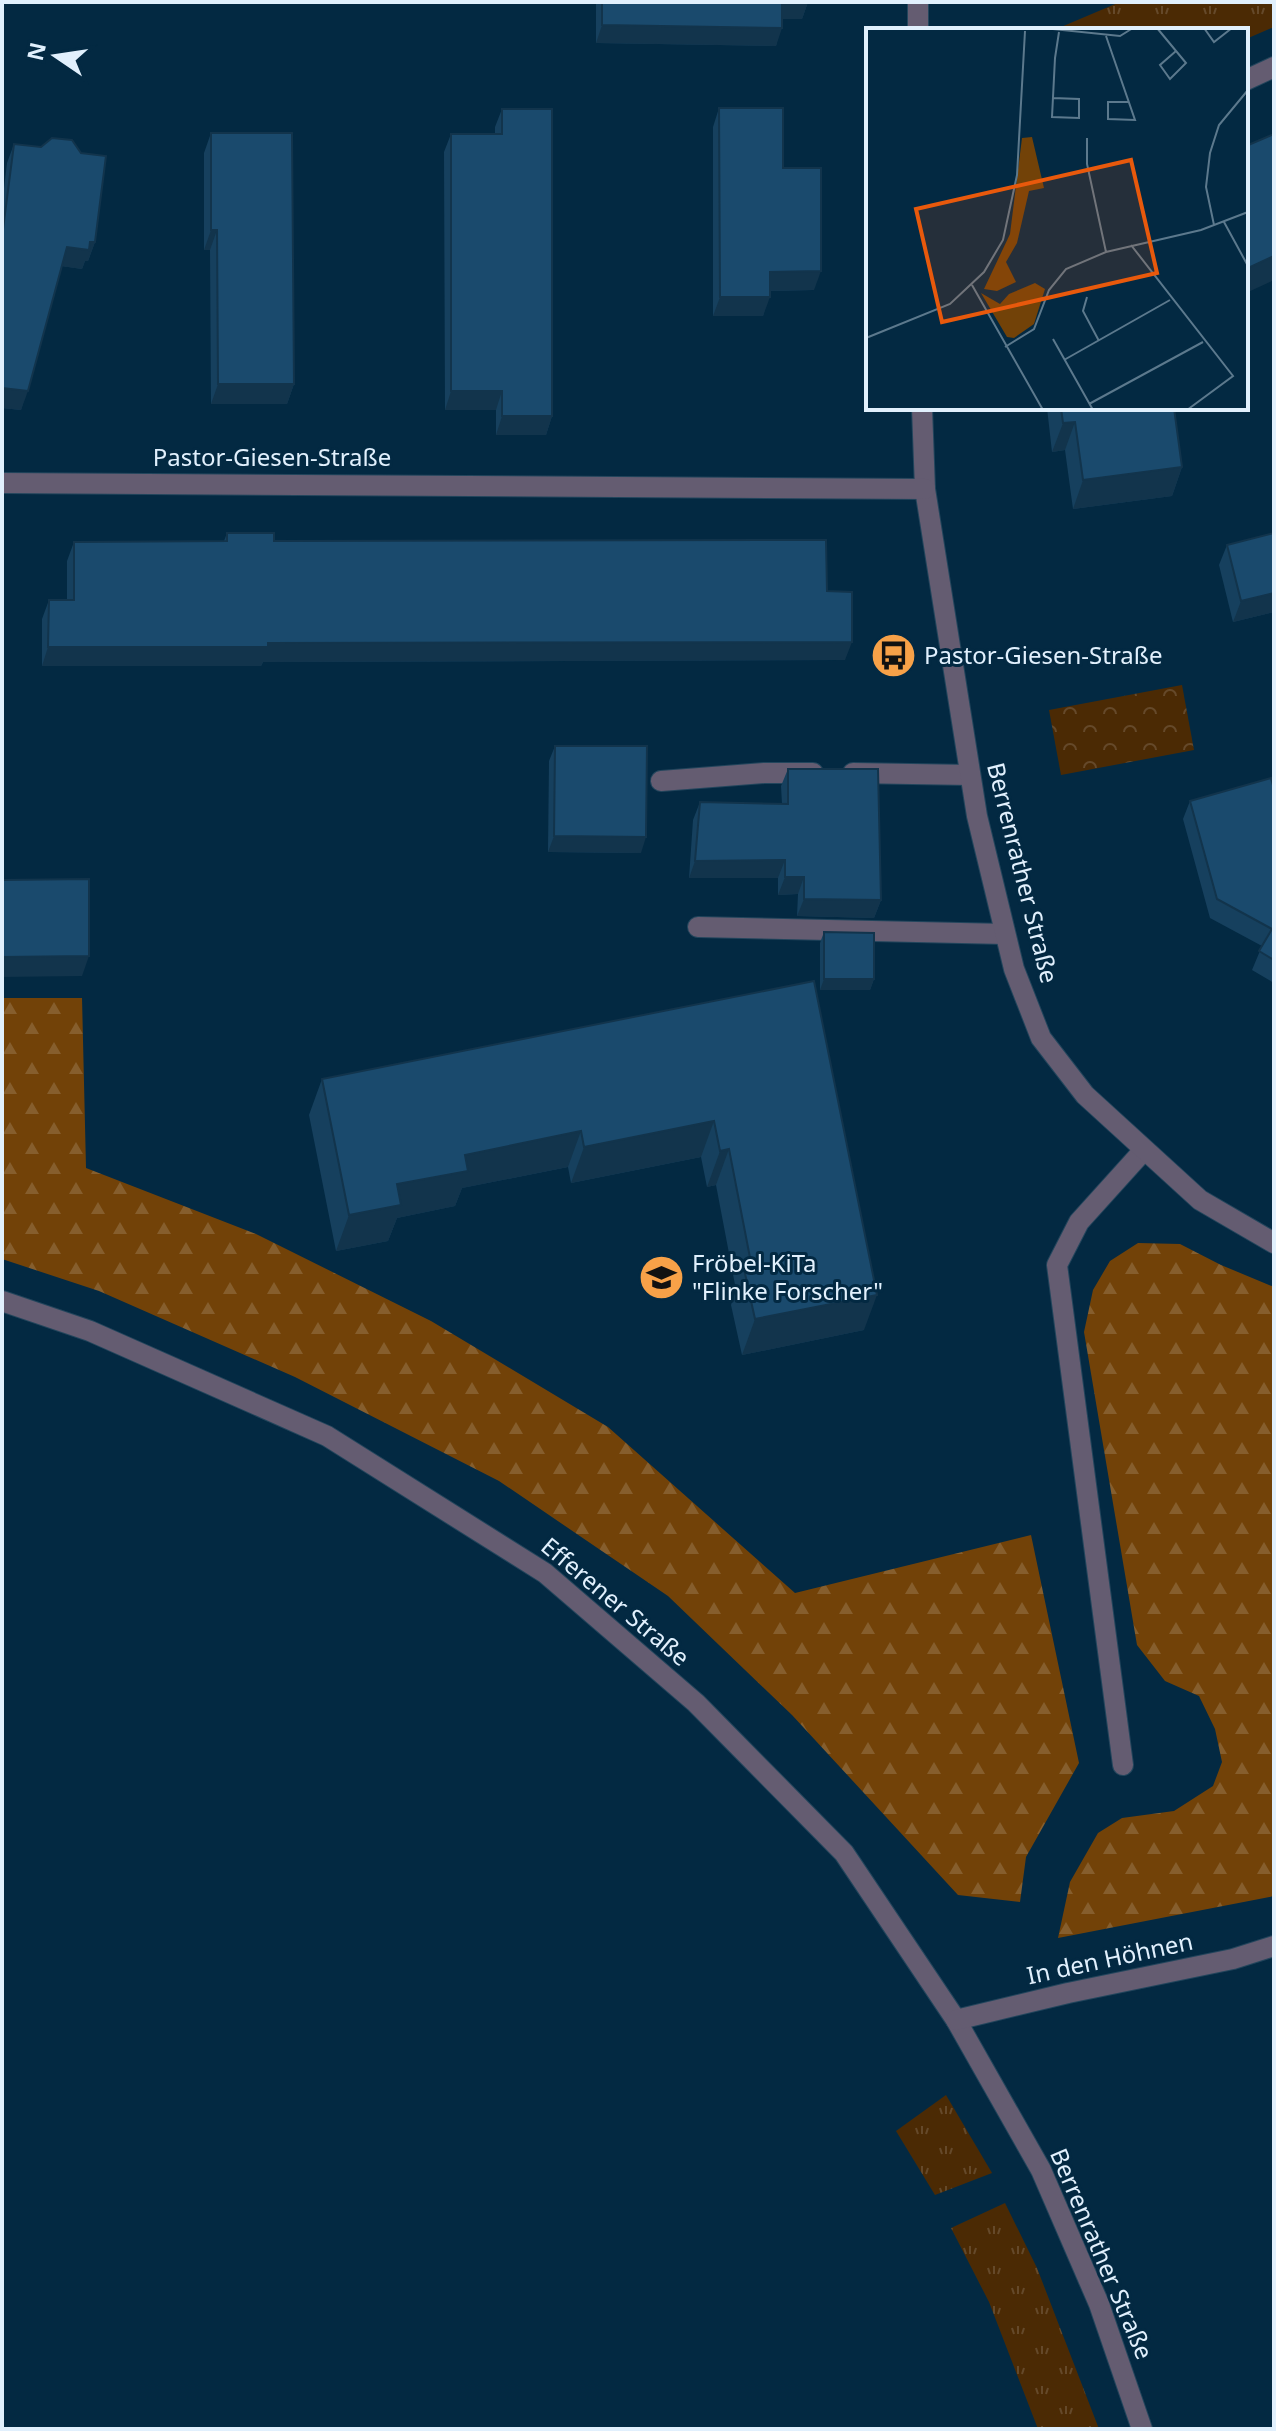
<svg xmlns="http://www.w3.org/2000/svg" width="1276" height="2431" font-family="'Noto Sans',sans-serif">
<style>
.grass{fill:url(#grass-tufts)}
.forest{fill:url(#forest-firs)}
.park{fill:url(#park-crowns)}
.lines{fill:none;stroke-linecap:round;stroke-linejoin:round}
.service-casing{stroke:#22455c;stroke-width:22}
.minor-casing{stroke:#22455c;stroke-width:22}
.tertiary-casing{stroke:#22455c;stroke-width:22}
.service{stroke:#645c71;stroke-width:20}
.minor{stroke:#645c71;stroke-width:20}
.tertiary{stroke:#645c71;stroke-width:20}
.wall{fill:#16405e}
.shaded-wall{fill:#12344c}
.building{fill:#1a4a6d;stroke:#12344c;stroke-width:2}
.labels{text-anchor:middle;stroke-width:6;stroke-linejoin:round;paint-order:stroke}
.street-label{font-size:24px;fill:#e1f0fd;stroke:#032942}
.poi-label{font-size:24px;fill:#e1f0fd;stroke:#032942;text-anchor:start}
.inset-road{fill:none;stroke:#5c798d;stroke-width:2}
.view{fill:#e8590c;fill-opacity:0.15;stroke:#e8590c;stroke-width:4}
.inset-edge{fill:none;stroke:#e1f0fd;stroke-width:4}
</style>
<defs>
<pattern id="grass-tufts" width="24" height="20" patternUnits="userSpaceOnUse" patternTransform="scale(2)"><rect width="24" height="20" fill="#4b2a04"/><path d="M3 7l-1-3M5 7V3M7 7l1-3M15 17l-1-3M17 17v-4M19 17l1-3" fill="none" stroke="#65492a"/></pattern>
<pattern id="forest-firs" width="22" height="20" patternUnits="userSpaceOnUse" patternTransform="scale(2)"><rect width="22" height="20" fill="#724208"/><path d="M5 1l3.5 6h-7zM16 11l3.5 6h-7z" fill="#865e2d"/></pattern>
<pattern id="park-crowns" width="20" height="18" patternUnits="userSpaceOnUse" patternTransform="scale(2)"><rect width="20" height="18" fill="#4b2a04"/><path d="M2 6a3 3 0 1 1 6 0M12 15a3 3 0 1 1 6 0" fill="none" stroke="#65492a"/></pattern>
</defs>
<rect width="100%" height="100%" fill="#032942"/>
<g class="grass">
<path d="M1120,2H1274V27L1246,39V30H1054Z"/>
<path d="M946,2095L992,2173L935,2195L896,2131Z"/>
<path d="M1005,2203L1037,2268L1099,2429H1038L989,2302L951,2228Z"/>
</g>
<g class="forest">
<path d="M2,998H82L86,1168L256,1234L431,1321L608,1427L795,1593L1031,1535L1079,1763L1026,1857L1020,1902L958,1895L792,1715L668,1596L499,1481L295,1377L99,1291L2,1259Z"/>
<path d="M1138,1243L1180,1244L1221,1265L1274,1287V1896L1058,1938L1070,1882L1098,1833L1122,1818L1174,1811L1213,1786L1222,1762L1215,1729L1199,1696L1165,1681L1137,1645L1084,1332L1093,1290L1110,1261Z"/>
</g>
<path class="park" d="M1182,685L1194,750L1061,775L1049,710Z"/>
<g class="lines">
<defs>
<g id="service">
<path d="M853,773L970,775"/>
<path d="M661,781L764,773H813"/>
<path d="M698,927L1005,934"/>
<path d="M1123,1765L1057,1265L1079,1222L1144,1150"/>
</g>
<g id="minor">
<path d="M918,30V2"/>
<path d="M1246,80L1274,67"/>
<path d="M922,408L925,489L977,816L1014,969L1041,1038L1085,1095L1200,1200L1274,1243"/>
<path d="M2,483L925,489"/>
</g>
<g id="tertiary">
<path d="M2,1301L90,1331L327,1436L545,1573L696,1703L844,1853L956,2020L1041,2170L1099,2304L1142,2429"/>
<path d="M956,2020L1068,1993L1233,1959L1274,1946"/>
</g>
</defs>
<use href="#service" class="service-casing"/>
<use href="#minor" class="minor-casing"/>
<use href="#tertiary" class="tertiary-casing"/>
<use href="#service" class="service"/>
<use href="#minor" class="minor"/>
<use href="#tertiary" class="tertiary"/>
</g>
<g class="wall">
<path d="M596,2H808L802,19H782L776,46L596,43Z"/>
<path d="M719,108L783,168L814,290L770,291L763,316H713V127Z"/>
<path d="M502,109L552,416L546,435H496V410H445L444,152L451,134H495V127Z"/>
<path d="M211,133L294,384L287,404H211L210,250H204V153Z"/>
<path d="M14,144L95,242L88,261H85L82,269L62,266L21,410L2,408V205L7,163Z"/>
<path d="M1047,408H1174L1182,467L1172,496L1073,509L1065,450L1052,452Z"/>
<path d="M227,533L274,541L827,591L845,660L263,662L261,666H42V619L49,600H67V561L74,542L224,541Z"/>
<path d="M1274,533V612L1233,622L1219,565L1227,545Z"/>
<path d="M555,746L641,853L548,852L549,761Z"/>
<path d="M788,769L881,900L874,918L797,916L798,894L778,895V878H689L693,820L700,802L782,804L781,786Z"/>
<path d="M1274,789V983L1252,970L1262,946L1210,918L1183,819L1190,801Z"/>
<path d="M824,932L874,979L870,990H820V943Z"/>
<path d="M814,981L864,1330L742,1355L731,1305L736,1290L716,1185L707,1187L701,1157L571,1183L568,1167L462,1188L455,1206L397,1218L388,1241L336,1251L309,1115L322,1079Z"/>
</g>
<g class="shaded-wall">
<path d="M782,2H808L802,19H776Z"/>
<path d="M602,25L782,28L776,46L596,43Z"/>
<path d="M211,230H217L210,250H204Z"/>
<path d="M90,242H95L88,261H85L82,269L60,266L67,247Z"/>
<path d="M1274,256V280L1246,293V269Z"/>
<path d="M821,271L814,290L763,291L770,272Z"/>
<path d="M720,297H770L763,316H713Z"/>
<path d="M218,384H294L287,404H211Z"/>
<path d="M2,388L28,391L21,410L2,408Z"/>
<path d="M451,391H502L496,410H445Z"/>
<path d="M502,416H552L546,435H496Z"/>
<path d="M1075,422L1065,450L1052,452L1063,423Z"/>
<path d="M1182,467L1172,496L1073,509L1083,480Z"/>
<path d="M1274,593V612L1233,622L1241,601Z"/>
<path d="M852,642L845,660L263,662L261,666H42L48,647L268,643Z"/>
<path d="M554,836L646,837L641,853L548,852Z"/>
<path d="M785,860L778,878H689L695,861Z"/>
<path d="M785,877H804L798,894L778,895Z"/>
<path d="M804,899L881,900L874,918L797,916Z"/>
<path d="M89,956L82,976L2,977V957Z"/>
<path d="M824,979H874L870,990H820Z"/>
<path d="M714,1121L701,1157L571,1183L584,1147Z"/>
<path d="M581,1131L568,1167L462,1188L455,1206L397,1218L388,1241L336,1251L349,1215L397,1184L465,1155Z"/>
<path d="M729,1149L716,1185L707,1187L720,1151Z"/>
<path d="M877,1295L864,1330L742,1355L755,1319Z"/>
</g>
<g class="building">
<path d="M602,2H782V28L602,25Z"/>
<path d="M719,108H783V168H821V271L770,272V297H720Z"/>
<path d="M502,109H552V416H502V391H451V134H502Z"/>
<path d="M211,133H292L294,384H218L217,230H211Z"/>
<path d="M1274,134V256L1246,269V146Z"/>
<path d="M52,138L72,140L81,153L106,156L95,242H90L89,250L67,247L28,391L2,388V228L3,229L14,144L41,147Z"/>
<path d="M1061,408H1174L1182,467L1083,480L1075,422L1063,423Z"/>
<path d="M227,533H274V541L826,540L827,591L852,592V642L268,643V647H48L49,600H74V542L227,541Z"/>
<path d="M1274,533V593L1241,601L1227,545Z"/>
<path d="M555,746H647L646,837L554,836Z"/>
<path d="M788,769H878L881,900L804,899V877H785V860L695,861L700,802L788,804Z"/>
<path d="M1271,778L1274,789V960L1259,951L1272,929L1217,899L1190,801Z"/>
<path d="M89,879V956L2,957V880Z"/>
<path d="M824,932L874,933V979H824Z"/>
<path d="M814,981L877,1295L755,1319L744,1269L752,1268L729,1149L720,1151L714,1121L584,1147L581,1131L465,1155L468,1171L397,1184L401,1205L349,1215L322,1079Z"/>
</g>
<defs>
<symbol id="bus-disc" viewBox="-11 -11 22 22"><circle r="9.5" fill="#f7a148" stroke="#032942"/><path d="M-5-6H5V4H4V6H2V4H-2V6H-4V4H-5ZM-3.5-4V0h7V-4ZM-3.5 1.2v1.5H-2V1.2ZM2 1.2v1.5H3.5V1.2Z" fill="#111"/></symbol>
<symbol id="school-disc" viewBox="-11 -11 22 22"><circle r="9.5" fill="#f7a148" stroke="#032942"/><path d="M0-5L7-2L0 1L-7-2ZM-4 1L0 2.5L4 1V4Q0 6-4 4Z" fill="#111"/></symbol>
</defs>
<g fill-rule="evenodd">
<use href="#bus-disc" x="868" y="630" width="51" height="51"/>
<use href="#school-disc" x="636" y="1252" width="51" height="51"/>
</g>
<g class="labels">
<g class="street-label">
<text x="272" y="466">Pastor-Giesen-Straße</text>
<text transform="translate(1022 873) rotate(76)" y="8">Berrenrather Straße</text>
<text transform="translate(615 1602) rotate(40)" y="8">Efferener Straße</text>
<text transform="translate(1110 1959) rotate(-12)" y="8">In den Höhnen</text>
<text transform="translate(1101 2254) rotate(67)" y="8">Berrenrather Straße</text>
</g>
<g class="poi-label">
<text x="924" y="664">Pastor-Giesen-Straße</text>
<text x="692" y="1272">Fröbel-KiTa<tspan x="692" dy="28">"Flinke Forscher"</tspan></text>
</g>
</g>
<g transform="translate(866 28)">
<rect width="382" height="382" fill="#032942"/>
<path d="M166,109L178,160L163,163L151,215L140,234L150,254L131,263L118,261L144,206L156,110ZM169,255L179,261L168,296L148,310L141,309L115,265L134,276L143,266Z" fill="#724208"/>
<path class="inset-road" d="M177,0L254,8L267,0M197,0H254M291,0L320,35L304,51L294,37L310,23M338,0L348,14L366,0M240,8L269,92L242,91V74H262M187,70L213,71V90L186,89L189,30L193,4M221,110V136L240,224M358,194L382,238M348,197L340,159L344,125L353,97L382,62M265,217L367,348L321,382M106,257L177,382M221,269L217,283L233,313M0,310L84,276L118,244L137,212L151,147L159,3M187,311L227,382M139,319L168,301L183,262L200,241L240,224L335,202L382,184M198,332L304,272M223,376L337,314"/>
<path class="view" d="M265,132L291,245L76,294L50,181Z"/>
<rect width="382" height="382" class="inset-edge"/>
</g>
<rect width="1276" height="2431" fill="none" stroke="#e1f0fd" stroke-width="8"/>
<g transform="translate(56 56) rotate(283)" stroke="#032942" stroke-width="6" paint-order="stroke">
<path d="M0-6L14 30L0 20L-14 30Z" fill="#e1f0fd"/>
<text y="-12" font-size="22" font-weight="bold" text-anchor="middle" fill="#e1f0fd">N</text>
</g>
</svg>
